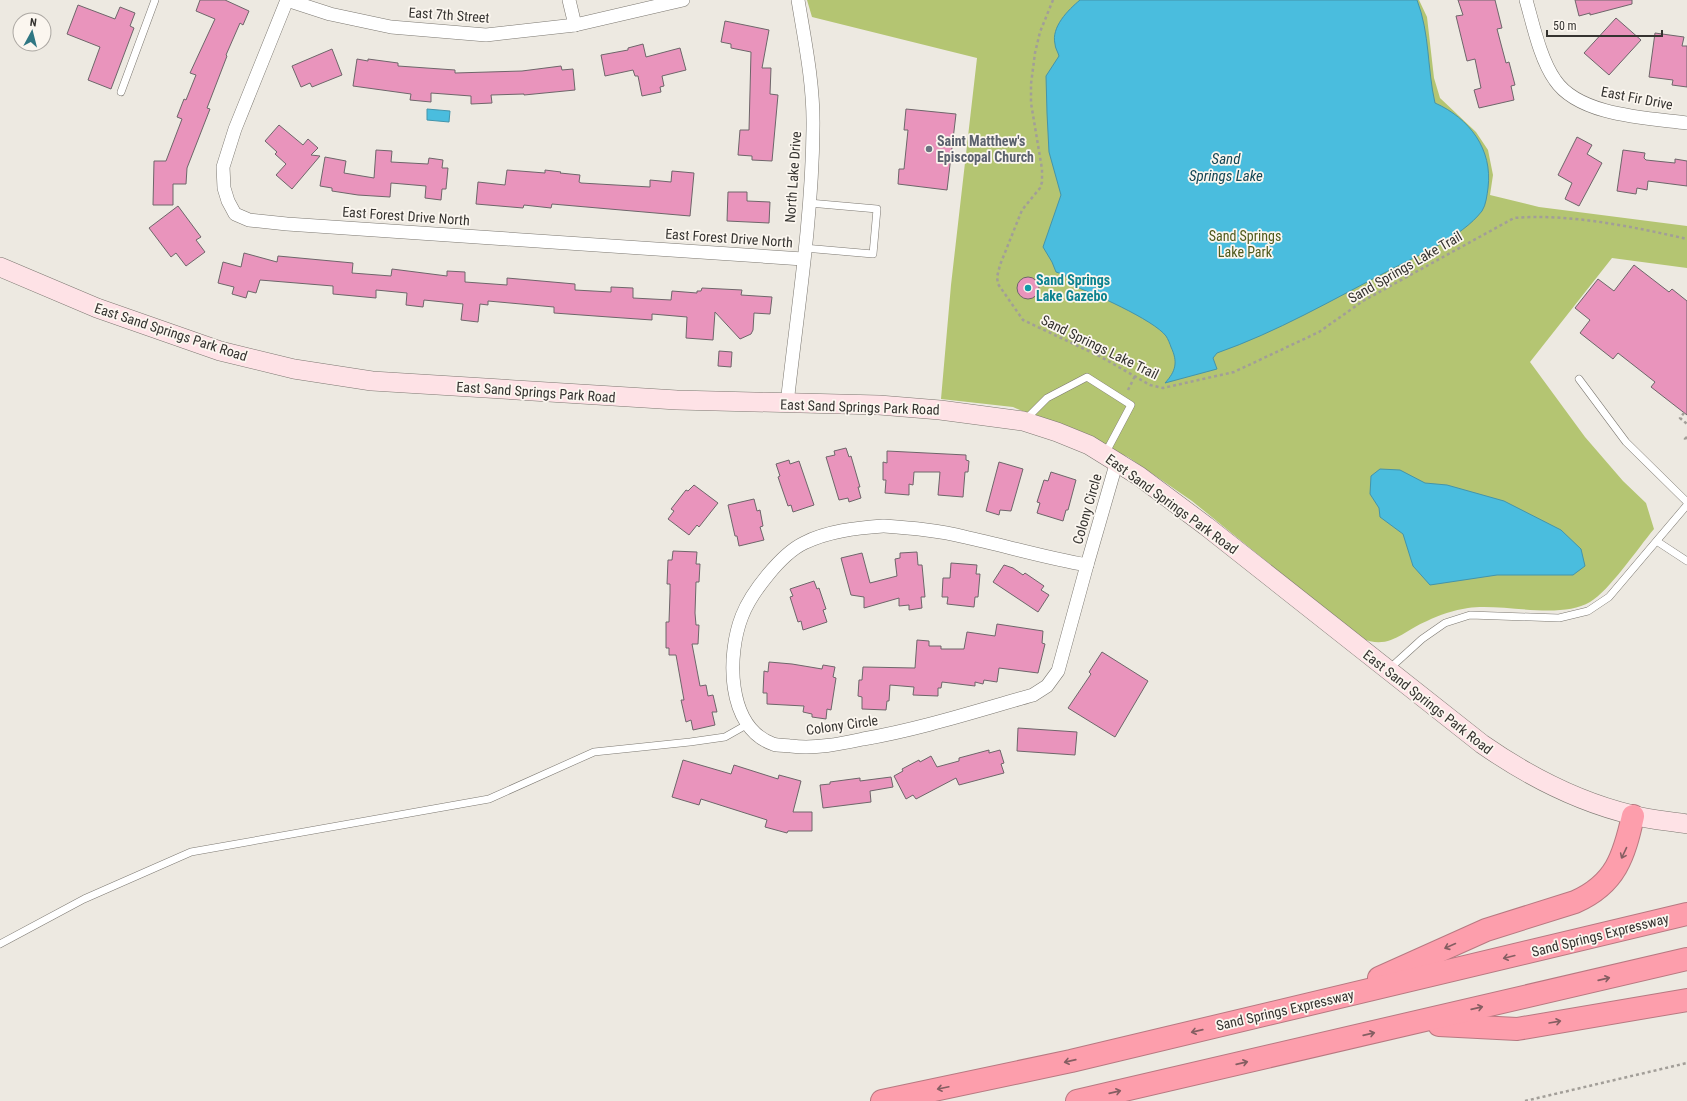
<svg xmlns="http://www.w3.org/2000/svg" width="1687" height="1101" font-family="'Roboto Condensed',sans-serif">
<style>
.green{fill:#b4c572}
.water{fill:#4abdde;stroke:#4494aa}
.building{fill:#e994bc;stroke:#6e666a}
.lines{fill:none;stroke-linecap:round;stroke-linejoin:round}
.lane-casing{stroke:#7c7871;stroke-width:8}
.street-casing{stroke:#7c7871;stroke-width:14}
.secondary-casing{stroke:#7c7871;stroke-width:20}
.highway-casing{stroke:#b77981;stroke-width:24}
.path{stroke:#a29e98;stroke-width:2.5;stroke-dasharray:3 3;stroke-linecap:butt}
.lane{stroke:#fff;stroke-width:7}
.street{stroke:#fff;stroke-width:13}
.secondary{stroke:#fee2e6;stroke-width:19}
.highway{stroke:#fd9eac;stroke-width:22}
.oneway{stroke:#855e62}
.worship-dot{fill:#6b7280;stroke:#fbf6ef;stroke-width:1.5}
.culture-dot{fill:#0f9aa8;stroke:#fbf6ef;stroke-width:1.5}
.labels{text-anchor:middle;stroke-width:3.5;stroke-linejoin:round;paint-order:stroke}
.street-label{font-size:14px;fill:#353330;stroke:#fbf6ef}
.worship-label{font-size:14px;font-weight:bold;fill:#5b616d;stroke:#fbf6ef;text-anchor:start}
.park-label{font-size:14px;fill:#4f5a1d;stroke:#fbf6ef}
.culture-label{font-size:14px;font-weight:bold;fill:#0d838f;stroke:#fbf6ef;text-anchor:start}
.water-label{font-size:15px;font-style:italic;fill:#134553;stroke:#fbf6ef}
</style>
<rect width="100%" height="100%" fill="#ede9e1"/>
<path class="green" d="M807,0H1419L1427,17L1434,78L1440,98L1476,132L1488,150L1493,175L1490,195L1539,207L1687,226V268L1612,258L1530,362L1585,437L1623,481L1646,503L1654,529C1638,548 1609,591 1590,602C1560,620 1503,603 1468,608C1454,610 1439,615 1427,621C1403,631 1389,651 1361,638L1192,501L1128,457L1013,407L941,399L951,285L977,58L812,17Z"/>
<g class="water">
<path d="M1080,0H1417C1430,34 1427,68 1435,103C1469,118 1493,149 1488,188C1487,195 1486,205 1482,211C1461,238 1418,255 1388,271C1332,300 1277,332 1217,353L1213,358L1217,369L1165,383C1176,371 1178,362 1171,347C1170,344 1168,339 1166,336C1154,320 1091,292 1071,285L1065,275L1056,272L1052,262L1043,247L1061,195L1049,152L1047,113L1046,76L1059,56C1058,52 1055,48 1055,44C1051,27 1068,10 1080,0Z"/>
<path d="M427,109L450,111L449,122L427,120Z"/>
<path d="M1380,469L1400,470L1425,483L1447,485L1504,501L1561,530L1581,549L1585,566L1573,575H1497L1430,585L1413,566L1403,534L1380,517L1379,508L1370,494L1371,476Z"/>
</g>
<g class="building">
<path d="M200,0H225L249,11L243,25L240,23L226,55L227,56L207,108L210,109L187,168L186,184H173V205H153L154,161H166L182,119L177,117L184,99L186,100L196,75L190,73L215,19L196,11Z"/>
<path d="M1458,0H1495L1502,28L1497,29L1506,63L1509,62L1515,85L1511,86L1514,100L1479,108L1474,90L1481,88L1475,59L1467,61L1456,16L1463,15Z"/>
<path d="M1575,0H1632V4L1590,15V13L1579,16Z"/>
<path d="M78,5L115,19L120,7L135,13L130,26L134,28L111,89L88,80L100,47L67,34Z"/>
<path d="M1616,18L1641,40L1609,75L1584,53Z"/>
<path d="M725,21L769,30L762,68H771L770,94L778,95L772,161L752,160V156L738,155L740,130H749L751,52L731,48V44L721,42Z"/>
<path d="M1655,33L1684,37L1682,46H1687V87L1672,85L1673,80L1649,77Z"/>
<path d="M643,44L646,57L680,48L686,70L662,76L664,86L660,87L661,92L642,96L638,76H635L633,70L605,76L601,55L628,50V48Z"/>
<path d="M332,49L342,75L312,87L310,83L301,87L292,66Z"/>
<path d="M357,59L368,61V59L398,63V66L455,70V73L522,71L561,66L562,70L573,69L575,90L524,95V94L491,95L492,103L471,104V96L431,93V102L410,100L411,94L353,86Z"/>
<path d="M906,109L956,114L947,190L898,184L899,169H904L908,130H904Z"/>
<path d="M279,125L303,145L308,139L318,148L311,155L320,156L292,189L276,175L286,164L275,154L277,152L265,141Z"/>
<path d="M1577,137L1592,145L1587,154L1602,163L1579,206L1565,199L1572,183L1558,175Z"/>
<path d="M376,150L392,151L391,162L428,164L429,158L443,160L442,168H448L446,189H442L441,200L425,198L426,186L391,183L390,197L358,195L332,191V188L320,186L325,157L346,161L344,173L374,178Z"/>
<path d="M1623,150L1645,153L1644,158L1646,160L1675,163V159L1687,161V186L1648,181L1647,190L1637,188L1636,194L1617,191Z"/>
<path d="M507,170L545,173V170L561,172L560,173L580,175L579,182L581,183L650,187V180L671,182L672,171L694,173L690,216L552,204L551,208L524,205L523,208L476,204L478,182L505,185Z"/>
<path d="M728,192H747V201L770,202L769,223L727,221Z"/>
<path d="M178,206L201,237L196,240L205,252L186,266L176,253L171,257L149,228Z"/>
<path d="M244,253L277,262L278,256L353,263L352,273L391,276L392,269L447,276V271L465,272V282L507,285V278L575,284V290L611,292V287L633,288V298L671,300L672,291L697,293V291H701L702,288L742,290L741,295L772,297L770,314L754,313L753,330L751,334L740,339L715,312L713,340L686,338L687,317L652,314V320L609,317L554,313V307L488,301V305L480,304L478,322L461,320L463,304L424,300L423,307L406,305L407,293L376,290V298L333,294V286L260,280L256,293L248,291L246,298L232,294L234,287L218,283L223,262L241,267Z"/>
<path d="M1634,265L1669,292L1672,289L1687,301V415L1651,387L1655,382L1618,353L1613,359L1580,333L1590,320L1575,308L1598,279L1614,291Z"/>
<circle cx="1028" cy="288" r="11"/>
<path d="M719,351L732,352L731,367L718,366Z"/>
<path d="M846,448L849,457L851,456L860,487H858L861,498L849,502L848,498L839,500L826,457L835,455L834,451Z"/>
<path d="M887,451L966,455V460L969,461L968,472H965L963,497L938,495L940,472H914L913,485L909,484V495L885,493L886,480H883V462L887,463Z"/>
<path d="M789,460L790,464L799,461L814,505L793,512L791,505L788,506L778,477L780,476L776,464Z"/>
<path d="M999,462L1023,469L1011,511L1000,510L999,515L986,511Z"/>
<path d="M1051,472L1076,480L1068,510H1066L1063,521L1037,513L1040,503L1037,502L1044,480L1048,481Z"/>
<path d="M694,485L718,503L699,527L697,525L689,535L668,519L674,511L671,509L686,490L688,491Z"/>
<path d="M754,499L757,511L760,510L763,526L760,527L764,540L739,546L737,536H735L728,505Z"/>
<path d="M673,551L697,552L696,564H700L699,582H696L695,613L696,625H699L698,644H692L700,686L706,685L708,696L713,695L717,712H712L715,725L693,730L691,720L686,722L681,700H684L676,655H669V648H666V622H669L670,593V584H667L668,560H672Z"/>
<path d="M917,552L918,565H922L925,597H921L922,608L909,610V605L899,606V598L864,608V597L851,595L841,558L862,553L870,583L897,576L895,559L900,558V553Z"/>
<path d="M951,563L977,565L976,574H980L978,597H975L974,607L947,604L948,597H942L943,578H950Z"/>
<path d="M1004,565L1013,568L1023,575L1025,573L1044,586L1041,590L1049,595L1038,612L993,582Z"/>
<path d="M814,581L817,589L819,588L826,609L823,610L827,622L803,630L801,621L798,622L790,597L793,596L790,589Z"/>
<path d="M997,624L1043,631L1042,643L1045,644L1038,673L999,668L997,682L984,680L983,684L975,682V686L942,682L941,688H938V696L913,695L914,687L890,685L889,701H887L886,710L862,709V697L858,696L859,680H862L863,667L915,668L917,640L929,641V646H941V649H964L967,632L995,636Z"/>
<path d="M1102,652L1148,681L1115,737L1068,708L1091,674L1089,672Z"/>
<path d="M769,662L792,664L822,669L823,665L835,667L833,677L836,678L831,710L827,709L826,719L812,717V714L803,712L804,706L767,704V693H763L764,671L768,672Z"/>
<path d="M1018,728L1077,732L1075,755L1017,751Z"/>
<path d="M989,750V753L1000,750L1004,763L1001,764L1004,773L959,785L956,778L916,799L913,795L906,799L894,776L903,771L902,769L919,760L920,762L931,756L937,767L959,761V758Z"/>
<path d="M683,760L731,774L734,765L778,779L779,775L801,781L793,812H812V831H788L787,833L765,827L767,820L764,819L701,799L699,805L672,797Z"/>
<path d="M891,777L893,787L870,791L871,802L823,808L820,785L830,784V782L860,778V781Z"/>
</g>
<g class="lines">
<defs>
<g id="lane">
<path d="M121,92L155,0"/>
<path d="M804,248L873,254L877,209L809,203"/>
<path d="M1579,379L1626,442L1687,502"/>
<path d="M1025,420L1047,398L1087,377L1131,405L1105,454"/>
<path d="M1658,542L1687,561"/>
<path d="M1389,669L1422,639L1445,623L1470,615L1559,618L1588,611L1609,597L1687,505"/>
<path d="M0,944L84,899L191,852L489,799L594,752L690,742L725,737L748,724"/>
</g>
<g id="street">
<path d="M287,0L235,129L223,167L224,188L228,201L235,214L249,220L287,224L803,259"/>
<path d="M287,0L330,14L391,27L486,35L575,25L683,0"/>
<path d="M569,0L575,25"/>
<path d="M1526,0C1533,24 1540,59 1555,80C1579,116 1648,118 1687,123"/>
<path d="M787,404C797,313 812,221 813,129C814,86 805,42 798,0"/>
<path d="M883,526C910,528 938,530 965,537C1006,546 1046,558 1087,565L1058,671L1047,686L1033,695C976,711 921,729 863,739C840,744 815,749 791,746C786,745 779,746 773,744C726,727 727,654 742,616C751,593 781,554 804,543C828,531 856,528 883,526Z"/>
<path d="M1087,565L1117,461"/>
</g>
<path id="secondary" d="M0,267L97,308L220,351L294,369L372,381L677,400L879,405L940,410L1023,421L1057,432L1089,445L1139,476L1206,526L1482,744C1528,776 1578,802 1633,815C1650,820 1669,821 1687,824"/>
<g id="highway">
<path d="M1379,978L1486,930L1575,902C1616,884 1624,856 1633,816"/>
<path d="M1439,1025L1517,1029L1687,1000"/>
<path d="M882,1101L1071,1061L1687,914"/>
<path d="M1077,1101L1687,959"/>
</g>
</defs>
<use href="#lane" class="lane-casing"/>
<use href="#street" class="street-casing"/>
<use href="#secondary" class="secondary-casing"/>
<use href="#highway" class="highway-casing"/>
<g class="path">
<path d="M1053,0L1040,32L1035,53L1031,84V103L1042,169V182L1040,188L1022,210L1000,265L997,277L998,284L1023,320L1101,357L1150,385L1163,388L1234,372L1319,332L1363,301L1514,218C1567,213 1635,227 1687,239"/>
<path d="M1128,390L1135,376"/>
<path d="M1684,413L1680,418L1687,424"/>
<path d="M1687,437L1685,439L1687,441"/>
<path d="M1525,1101L1687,1063"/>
</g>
<use href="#lane" class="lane"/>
<use href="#street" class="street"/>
<use href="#secondary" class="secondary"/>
<use href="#highway" class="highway"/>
</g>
<defs><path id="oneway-shaft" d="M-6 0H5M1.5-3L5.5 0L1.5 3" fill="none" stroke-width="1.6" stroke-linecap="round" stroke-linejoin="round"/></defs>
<g class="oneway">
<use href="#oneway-shaft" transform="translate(1624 853) rotate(115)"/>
<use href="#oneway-shaft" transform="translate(1450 946) rotate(156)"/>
<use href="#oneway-shaft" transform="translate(1509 957) rotate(166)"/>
<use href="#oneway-shaft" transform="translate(1604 979) rotate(-13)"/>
<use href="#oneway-shaft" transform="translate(1477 1008) rotate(-13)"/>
<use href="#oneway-shaft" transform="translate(1555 1022) rotate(-10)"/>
<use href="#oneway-shaft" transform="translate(1197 1031) rotate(167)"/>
<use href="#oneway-shaft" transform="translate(1369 1034) rotate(-13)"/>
<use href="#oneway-shaft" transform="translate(1070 1061) rotate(167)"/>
<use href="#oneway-shaft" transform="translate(1242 1063) rotate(-13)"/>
<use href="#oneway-shaft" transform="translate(943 1088) rotate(168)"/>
<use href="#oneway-shaft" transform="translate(1115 1092) rotate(-13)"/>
</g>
<circle class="worship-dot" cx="929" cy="149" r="4"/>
<circle class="culture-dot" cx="1028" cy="288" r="4"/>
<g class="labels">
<g class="street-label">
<text transform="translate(449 15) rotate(4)" y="5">East 7th Street</text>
<text transform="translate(1637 98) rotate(11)" y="5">East Fir Drive</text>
<text transform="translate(793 177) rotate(-86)" y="5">North Lake Drive</text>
<text transform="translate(406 216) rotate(4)" y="5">East Forest Drive North</text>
<text transform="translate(729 238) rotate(4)" y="5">East Forest Drive North</text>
<text transform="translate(1405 267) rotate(-30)" y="5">Sand Springs Lake Trail</text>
<text transform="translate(171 332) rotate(18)" y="5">East Sand Springs Park Road</text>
<text transform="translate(1100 347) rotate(26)" y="5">Sand Springs Lake Trail</text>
<text transform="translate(536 392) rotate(4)" y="5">East Sand Springs Park Road</text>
<text transform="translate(860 407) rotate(2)" y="5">East Sand Springs Park Road</text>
<text transform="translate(1172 504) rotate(36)" y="5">East Sand Springs Park Road</text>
<text transform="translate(1087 509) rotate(-74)" y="5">Colony Circle</text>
<text transform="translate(1428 702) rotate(38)" y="5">East Sand Springs Park Road</text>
<text transform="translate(842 725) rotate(-8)" y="5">Colony Circle</text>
<text transform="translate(1600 935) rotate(-14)" y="5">Sand Springs Expressway</text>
<text transform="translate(1285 1010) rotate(-13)" y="5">Sand Springs Expressway</text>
</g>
<g class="worship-label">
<text x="937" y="146">Saint Matthew's<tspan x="937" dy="16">Episcopal Church</tspan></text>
</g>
<g class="park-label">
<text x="1245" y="241">Sand Springs<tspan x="1245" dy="16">Lake Park</tspan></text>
</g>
<g class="culture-label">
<text x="1036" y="285">Sand Springs<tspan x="1036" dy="16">Lake Gazebo</tspan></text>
</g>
<g class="water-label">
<text x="1226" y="164">Sand<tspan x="1226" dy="17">Springs Lake</tspan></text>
</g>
</g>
<g transform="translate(32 32) rotate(7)"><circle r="19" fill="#fbf6ef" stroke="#aca8a3"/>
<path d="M0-3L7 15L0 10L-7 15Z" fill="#307783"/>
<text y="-6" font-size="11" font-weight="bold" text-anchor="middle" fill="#353330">N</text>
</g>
<path d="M1547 30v6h115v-6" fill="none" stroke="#353330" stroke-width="2"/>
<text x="1553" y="30" font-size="12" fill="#353330" stroke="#fbf6ef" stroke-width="3" paint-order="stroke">50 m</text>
</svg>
